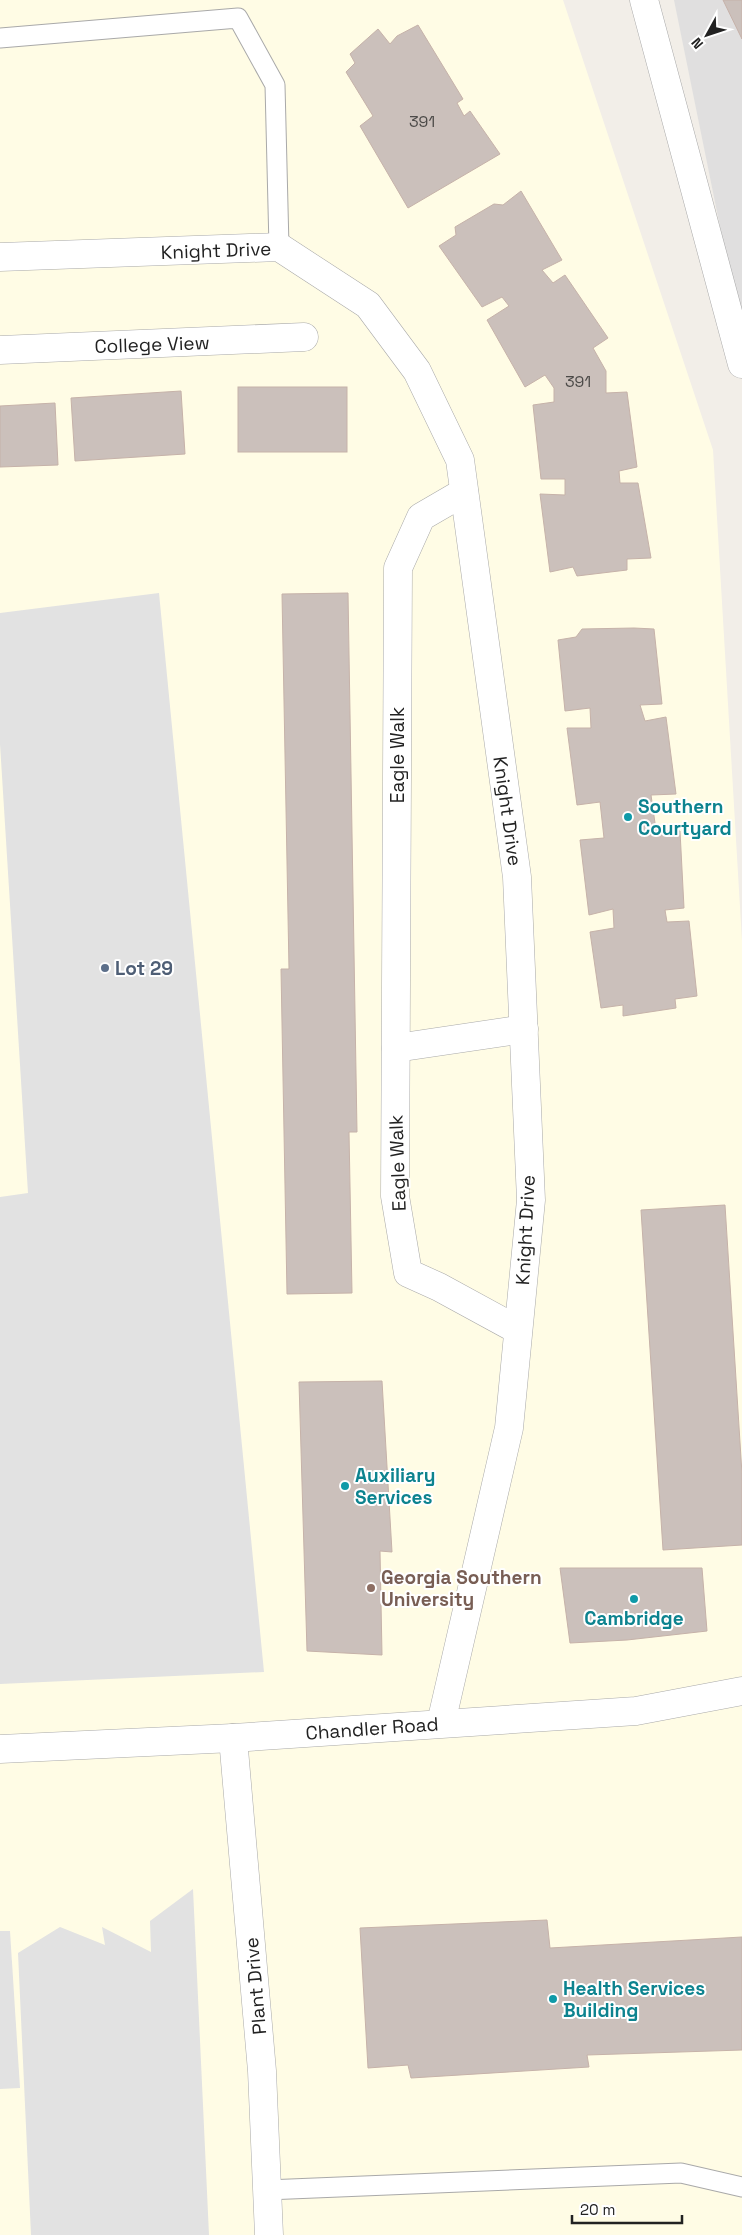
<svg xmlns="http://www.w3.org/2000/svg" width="742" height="2235" font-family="'Space Grotesk',sans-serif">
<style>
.residential{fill:#e0dfdf}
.education{fill:#fffce5}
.parking{fill:#e2e2e2}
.building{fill:#cbc0bb;stroke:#c6b2a9}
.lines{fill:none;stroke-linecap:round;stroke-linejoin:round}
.service-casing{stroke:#a9a9a9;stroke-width:21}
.minor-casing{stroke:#a9a9a9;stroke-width:29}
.service{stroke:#fff;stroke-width:19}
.minor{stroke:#fff;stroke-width:28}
.culture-dot{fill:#0f9aa8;stroke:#fff;stroke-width:2}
.service-dot{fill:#5c6f8a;stroke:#fff;stroke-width:2}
.education-dot{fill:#8d6e63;stroke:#fff;stroke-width:2}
.labels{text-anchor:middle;stroke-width:4;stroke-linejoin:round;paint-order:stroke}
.number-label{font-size:16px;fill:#4c4a48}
.street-label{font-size:19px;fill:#222;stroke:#fff}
.culture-label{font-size:19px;font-weight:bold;fill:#0d838f;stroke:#fff;text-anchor:start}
.service-label{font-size:19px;font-weight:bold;fill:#4e5e75;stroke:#fff;text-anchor:start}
.education-label{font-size:19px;font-weight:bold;fill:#785e54;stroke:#fff;text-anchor:start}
</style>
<rect width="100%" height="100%" fill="#f2eee8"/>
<path class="residential" d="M674,0H742V335Z"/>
<path class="education" d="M0,0H563L713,450L742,941V2235H0Z"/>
<g class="parking">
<path d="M159,593L264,1672L0,1684V1197L28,1193L0,744V613Z"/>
<path d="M193,1889L209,2235H31L18,1953L60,1927L105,1945L102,1927L151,1952L150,1921Z"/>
<path d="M0,1931H10L20,2088L0,2089Z"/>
</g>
<g class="building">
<path d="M723,0H742V39Z"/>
<path d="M418,25L463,99L457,103L464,116L470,111L500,154L408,208L360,126L373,116L346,72L355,63L350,54L378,29L390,44L397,36Z"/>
<path d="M521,191L562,260L542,270L553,283L565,275L608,338L593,348L606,371V393L627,392L637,467L619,471L620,483H638L651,558L627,559V570L577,576L573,567L550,572L540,494L565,495V479H541L533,405L554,402V388L545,375L525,387L487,320L509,306L502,297L482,307L439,246L456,235L455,227L494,204L503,205Z"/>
<rect x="238" y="387" width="109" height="65"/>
<path d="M181,391L185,454L75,461L71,398Z"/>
<path d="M55,403L58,465L0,467V406Z"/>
<path d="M348,593L357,1132H349L352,1293L287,1294L281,969H289L282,594Z"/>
<path d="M634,628L654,629L662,704L640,705L645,721L666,717L676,794L651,795L656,830L680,831L684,908L665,910L667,922L689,921L697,996L675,999L676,1008L623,1016V1005L601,1008L590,932L614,928L613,909L589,915L580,840L604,838L600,802L577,805L567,728H591L590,708L565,711L558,640L576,637L582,629Z"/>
<path d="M725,1205L742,1474V1545L663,1550L641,1210Z"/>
<path d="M382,1381L392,1552L380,1551L382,1655L307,1651L299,1382Z"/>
<path d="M560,1568H702L707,1631L627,1640L570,1643Z"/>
<path d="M547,1920L550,1948L742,1937V2050L587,2055L589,2067L411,2078L408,2065L368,2068L360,1928Z"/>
</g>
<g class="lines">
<defs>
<g id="service">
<path d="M0,38L238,18L275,85L279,247"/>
<path d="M266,2190L681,2173L742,2187"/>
</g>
<g id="minor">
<path d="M644,0L742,364"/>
<path d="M0,257L279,247L368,305L417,371L460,460L517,877L531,1200L509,1428L441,1723"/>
<path d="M0,350L304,337"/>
<path d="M464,492L421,517L398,568L395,1196L408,1273L439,1287L518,1330"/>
<path d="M396,1048L524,1029"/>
<path d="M233,1738L262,2071L269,2235"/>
<path d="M0,1749L233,1738L636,1711L742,1691"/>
</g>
</defs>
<use href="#service" class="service-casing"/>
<use href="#minor" class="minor-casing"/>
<use href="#service" class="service"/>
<use href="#minor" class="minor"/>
</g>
<g class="culture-dot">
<circle cx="628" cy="817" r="5"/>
<circle cx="345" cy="1486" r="5"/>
<circle cx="634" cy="1599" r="5"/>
<circle cx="553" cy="1999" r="5"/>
</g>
<circle class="service-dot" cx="105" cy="968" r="5"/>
<circle class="education-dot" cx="371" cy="1588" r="5"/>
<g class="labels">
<g class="number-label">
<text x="422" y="127">391</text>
<text x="578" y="387">391</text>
</g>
<g class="street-label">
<text transform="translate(216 250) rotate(-2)" y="7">Knight Drive</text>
<text transform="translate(152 344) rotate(-2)" y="7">College View</text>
<text transform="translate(397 755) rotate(-90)" y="7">Eagle Walk</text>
<text transform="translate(508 811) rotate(82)" y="7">Knight Drive</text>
<text transform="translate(397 1163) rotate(-92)" y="7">Eagle Walk</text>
<text transform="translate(525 1230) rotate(-87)" y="7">Knight Drive</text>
<text transform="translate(372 1728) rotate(-4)" y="7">Chandler Road</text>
<text transform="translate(255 1986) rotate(-95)" y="7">Plant Drive</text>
</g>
<g class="culture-label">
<text x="638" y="813">Southern<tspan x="638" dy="22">Courtyard</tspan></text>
<text x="355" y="1482">Auxiliary<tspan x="355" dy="22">Services</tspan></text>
<text x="634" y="1625" text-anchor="middle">Cambridge</text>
<text x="563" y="1995">Health Services<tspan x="563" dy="22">Building</tspan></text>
</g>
<g class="service-label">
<text x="115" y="975">Lot 29</text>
</g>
<g class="education-label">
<text x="381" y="1584">Georgia Southern<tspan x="381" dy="22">University</tspan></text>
</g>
</g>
<g transform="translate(707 35) rotate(230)" stroke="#ffffff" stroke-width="4" paint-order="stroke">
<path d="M0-4L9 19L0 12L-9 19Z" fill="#222222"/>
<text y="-8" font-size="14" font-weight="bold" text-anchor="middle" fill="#222222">N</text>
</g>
<path d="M572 2215v8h110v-8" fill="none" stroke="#222222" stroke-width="2.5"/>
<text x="580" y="2215" font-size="15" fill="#222222" stroke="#ffffff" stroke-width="4" paint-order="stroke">20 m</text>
</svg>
